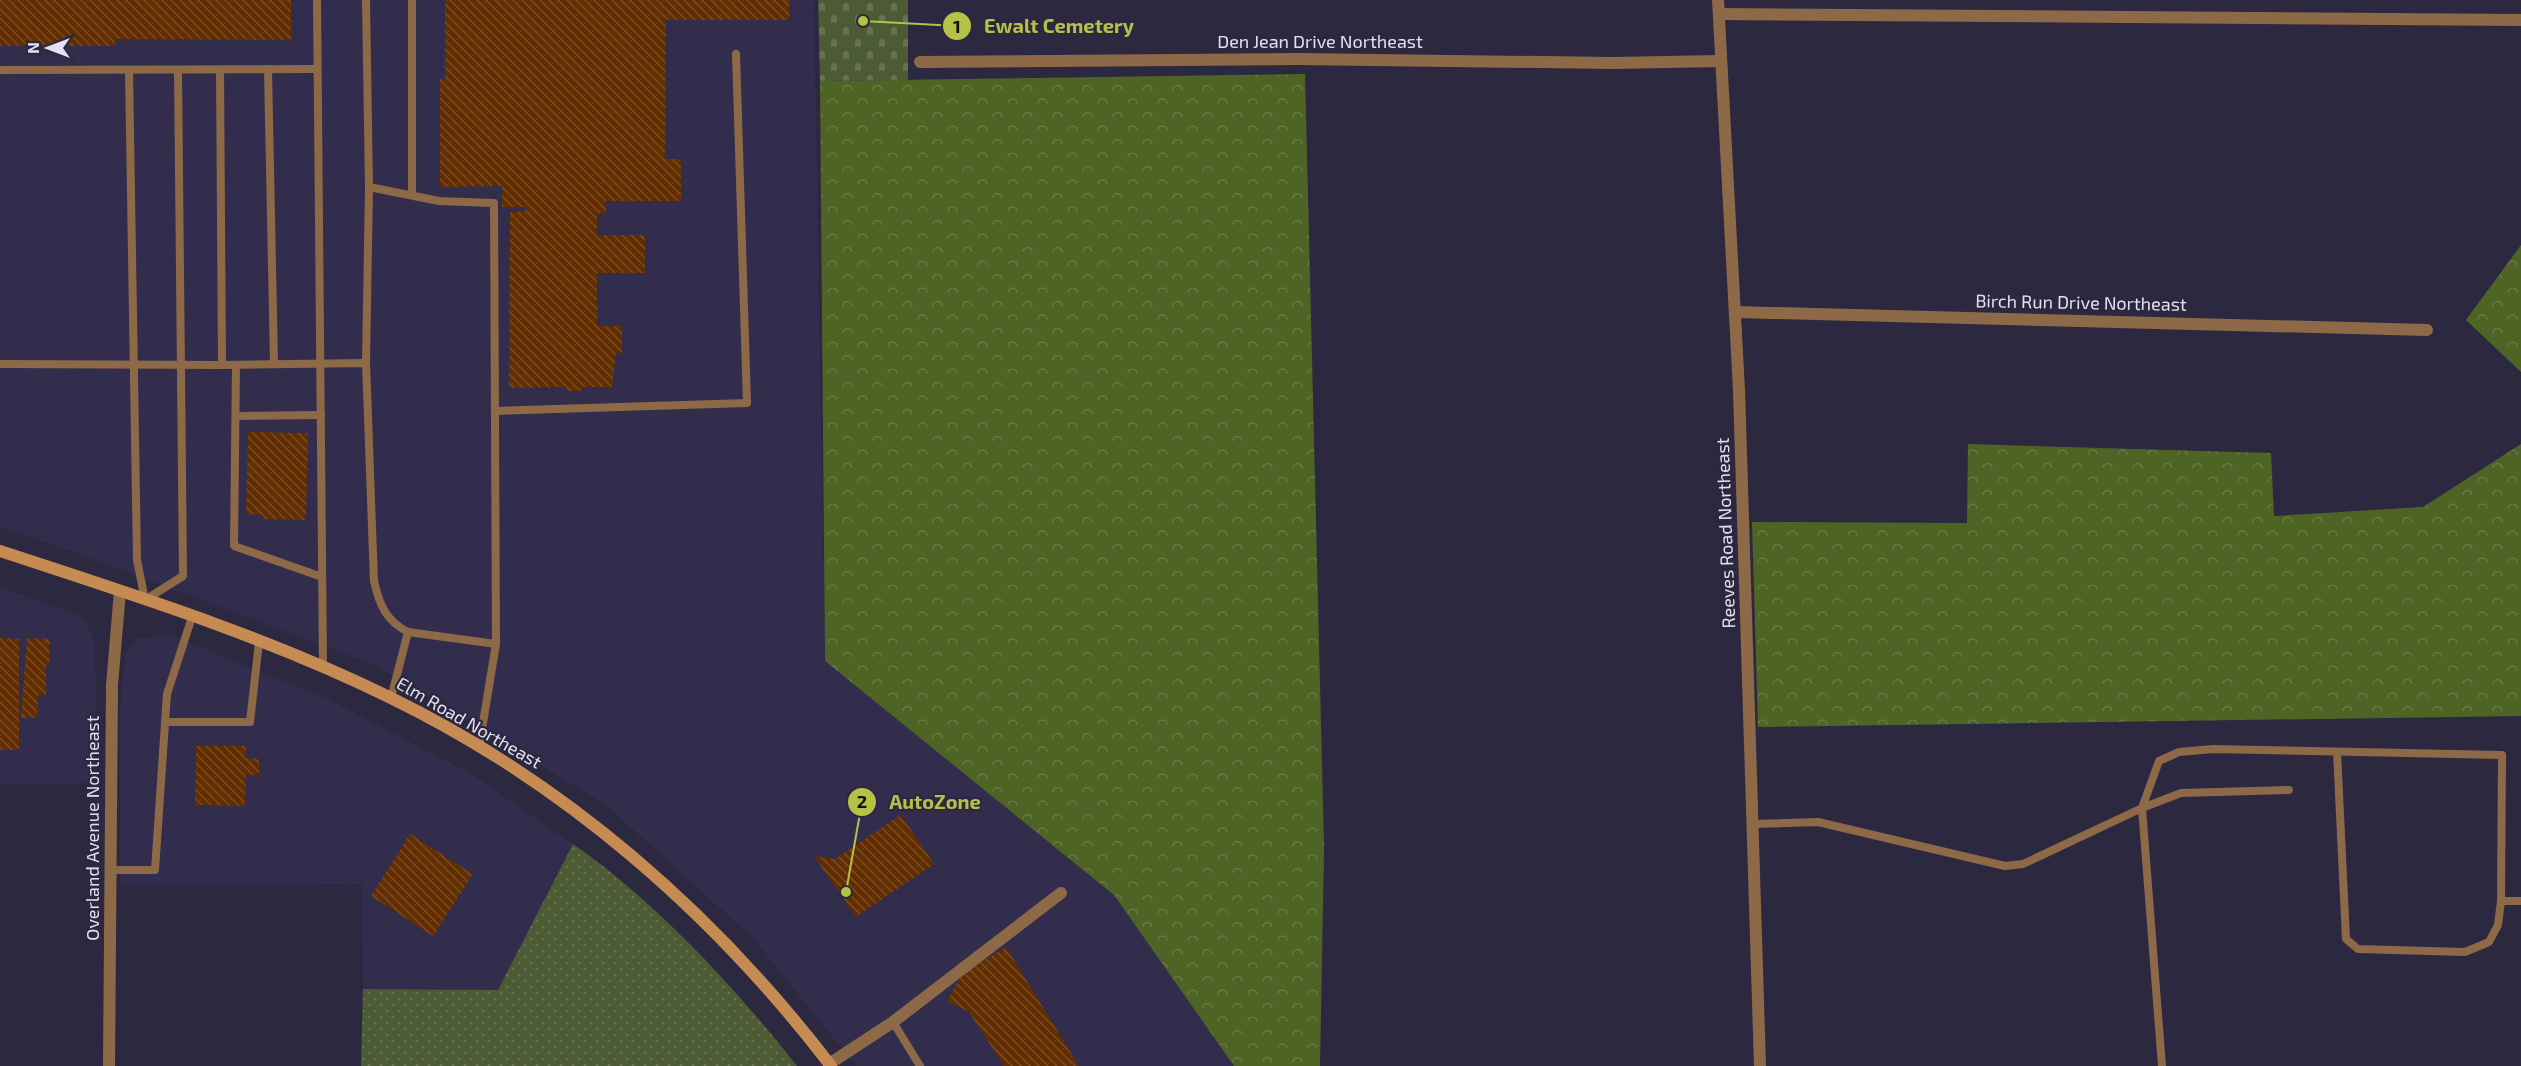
<svg xmlns="http://www.w3.org/2000/svg" width="2521" height="1066" font-family="'Exo 2',sans-serif">
<style>
.built{fill:#322d4c}
.grass{fill:url(#grass-dots)}
.forest{fill:url(#forest-crowns)}
.cemetery{fill:url(#cemetery-stones)}
.building{fill:url(#building-back-hatch)}
.lines{fill:none;stroke-linecap:round;stroke-linejoin:round}
.lane{stroke:#8e6947;stroke-width:8}
.street{stroke:#8e6947;stroke-width:12}
.secondary{stroke:#c68b52;stroke-width:12}
.labels{text-anchor:middle;stroke-width:4.5;stroke-linejoin:round;paint-order:stroke}
.street-label{font-size:18px;fill:#e2e0f0;stroke:#2c2840}
.leader{fill:none;stroke:#b6c148;stroke-width:2}
.callout-dot{fill:#b6c148;stroke:#2c2840;stroke-width:2}
.mark-label{font-size:18px;text-anchor:middle;font-weight:bold;fill:#111}
.callout-label{font-size:20px;text-anchor:middle;font-weight:bold;fill:#b6c148;stroke:#2c2840;stroke-width:4.5;stroke-linejoin:round;paint-order:stroke}
</style>
<defs>
<pattern id="grass-dots" width="8" height="8" patternUnits="userSpaceOnUse" patternTransform="scale(1.5)"><rect width="8" height="8" fill="#4c5b34"/><path d="M2 2h.1M6 6h.1" fill="none" stroke="#667252" stroke-width="1.8" stroke-linecap="round"/></pattern>
<pattern id="forest-crowns" width="20" height="18" patternUnits="userSpaceOnUse" patternTransform="scale(1.5)"><rect width="20" height="18" fill="#4e6425"/><path d="M2 6a3 3 0 1 1 6 0M12 15a3 3 0 1 1 6 0" fill="none" stroke="#677a45"/></pattern>
<pattern id="cemetery-stones" width="16" height="16" patternUnits="userSpaceOnUse" patternTransform="scale(1.5)"><rect width="16" height="16" fill="#4c5b34"/><path d="M2 7V4a2 2 0 0 1 4 0v3zM10 15v-3a2 2 0 0 1 4 0v3z" fill="#667252"/></pattern>
<pattern id="building-back-hatch" width="6" height="6" patternUnits="userSpaceOnUse" patternTransform="scale(1.5)"><rect width="6" height="6" fill="#622e00"/><path d="M-1 5l2 2M0 0l6 6M5-1l2 2" fill="none" stroke="#784c26"/></pattern>
</defs>
<rect width="100%" height="100%" fill="#2c2840"/>
<g class="built">
<path d="M0,0H814L825,661L1114,895L1234,1066H856L751,936L606,805L377,666L71,551L0,527Z"/>
<path d="M0,587L81,616L93,636L95,647L97,783L0,785Z"/>
<path d="M168,634L328,699L471,774L573,844L498,990L363,989L362,884L120,885V709L125,654L137,639Z"/>
</g>
<path class="grass" d="M573,844C653,899 737,989 797,1066H361L363,989L498,990Z"/>
<g class="forest">
<path d="M1305,74L1324,847L1320,1066H1234L1114,895L825,661L820,81Z"/>
<path d="M2521,245V372L2466,320Z"/>
<path d="M1968,444L2271,453L2274,516L2423,507L2521,444V716L1758,727L1752,522L1967,523Z"/>
</g>
<path class="cemetery" d="M818,0H908V80L820,81Z"/>
<g class="building">
<path d="M0,0H291V40L115,39V46H0Z"/>
<path d="M445,0H789V20H666L665,159H681V201H606V213H597V235H645V273H597V326H622V353H616L612,387H582V391H567V387L509,388L510,212H525V207H502V186L440,187V79H445Z"/>
<path d="M248,432L308,433L306,520L263,519V515L246,514Z"/>
<path d="M0,638L19,639V750H0Z"/>
<path d="M27,638L50,639L49,665H46V695H38L37,718H21Z"/>
<path d="M196,746H246L245,758L259,759V775H246L245,806L195,805Z"/>
<path d="M901,815L934,864L856,917L814,856L835,859Z"/>
<path d="M410,834L473,874L433,936L371,896Z"/>
<path d="M1006,947L1079,1066H1004L969,1012L947,1001L963,973Z"/>
</g>
<g class="lines">
<g class="lane">
<path d="M317,0L323,667"/>
<path d="M366,0L369,187L439,201L494,203L496,644L479,747"/>
<path d="M268,69L274,364"/>
<path d="M0,70L317,69"/>
<path d="M129,70L137,560L145,600L183,576L178,70"/>
<path d="M220,70L222,365"/>
<path d="M412,195V0"/>
<path d="M366,363L369,187"/>
<path d="M0,364L222,365L366,363L374,581C379,604 386,621 408,632L496,644"/>
<path d="M236,365L234,546L322,577"/>
<path d="M495,411L747,403L736,54"/>
<path d="M236,416L321,415"/>
<path d="M391,698L408,632"/>
<path d="M165,722H250L259,642"/>
<path d="M2337,752L2346,939L2358,949L2465,952L2489,942L2498,925L2501,901"/>
<path d="M1753,824L1818,822L2005,866L2023,864L2142,808L2159,761L2179,752L2213,749L2502,755L2501,901H2521"/>
<path d="M111,870H155L167,694L192,617"/>
<path d="M893,1022L920,1066"/>
<path d="M2162,1066L2142,808L2181,793L2289,790"/>
</g>
<g class="street">
<path d="M1718,0L1739,390L1760,1066"/>
<path d="M1719,14L2521,20"/>
<path d="M920,62L1298,59L1613,63L1719,61"/>
<path d="M1735,312L2427,330"/>
<path d="M829,1064L893,1022L1061,893"/>
<path d="M109,1066L112,685L120,591"/>
</g>
<path class="secondary" d="M0,551C131,594 265,636 389,697C564,782 713,912 831,1066"/>
</g>
<g class="labels">
<g class="street-label">
<text x="1320" y="48">Den Jean Drive Northeast</text>
<text transform="translate(2081 303) rotate(1)" y="6">Birch Run Drive Northeast</text>
<text transform="translate(1726 533) rotate(-92)" y="6">Reeves Road Northeast</text>
<text transform="translate(469 723) rotate(30)" y="6">Elm Road Northeast</text>
<text transform="translate(93 828) rotate(-90)" y="6">Overland Avenue Northeast</text>
</g>
</g>
<path class="leader" d="M863 21L957 26M846 892L862 802"/>
<g class="callout-dot">
<circle cx="863" cy="21" r="6"/>
<circle cx="846" cy="892" r="6"/>
<circle cx="957" cy="26" r="15"/>
<circle cx="862" cy="802" r="15"/>
</g>
<g class="mark-label">
<text x="957" y="33">1</text>
<text x="862" y="808">2</text>
</g>
<g class="callout-label">
<text x="1059" y="33">Ewalt Cemetery</text>
<text x="935" y="809">AutoZone</text>
</g>
<g transform="translate(48 48) rotate(270)" stroke="#2c2840" stroke-width="4.5" paint-order="stroke">
<path d="M0-4.5L10 22L0 15L-10 22Z" fill="#e2e0f0"/>
<text y="-9" font-size="16" font-weight="bold" text-anchor="middle" fill="#e2e0f0">N</text>
</g>
</svg>
